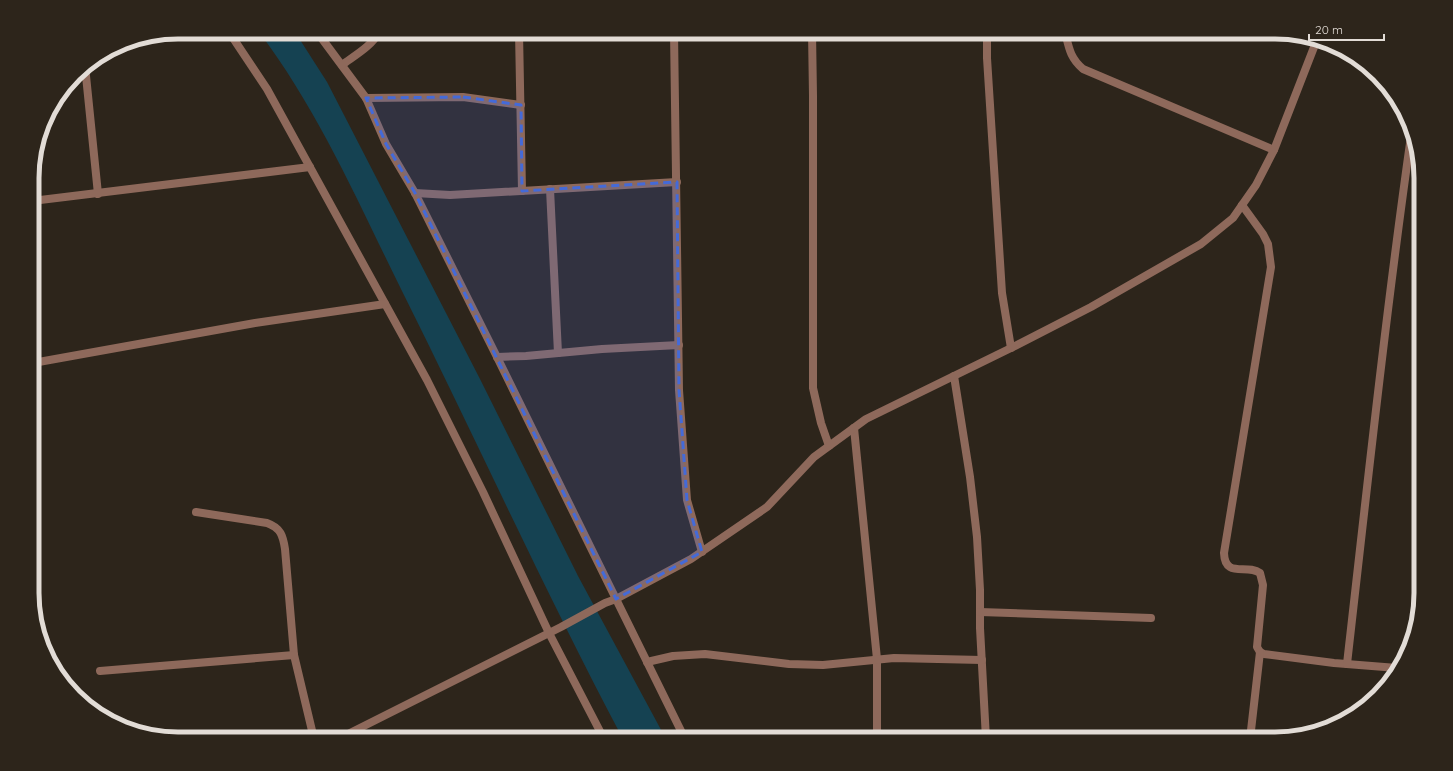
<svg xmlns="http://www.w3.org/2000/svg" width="1453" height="771" font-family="Quicksand,sans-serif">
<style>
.water{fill:#154252}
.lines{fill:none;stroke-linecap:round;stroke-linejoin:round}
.minor{stroke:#8e695b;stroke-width:8}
.tertiary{stroke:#8e695b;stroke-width:8}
.marked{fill:#446ad8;fill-opacity:0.2;stroke:#446ad8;stroke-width:3;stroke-dasharray:8 5;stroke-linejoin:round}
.rim{fill:none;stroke:#e2dcd6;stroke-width:5}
</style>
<rect width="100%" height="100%" fill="#2d251b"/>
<path class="water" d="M259,32H295L327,82L480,379L578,576L666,739H623C544,590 475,437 400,287C357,200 318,110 259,32Z"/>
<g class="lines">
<g class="minor">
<path d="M229,32L267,89L427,380L483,492L549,633L604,739"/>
<path d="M317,32L366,98L386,144L415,193L497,357L616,599"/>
<path d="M519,32L522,191"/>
<path d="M674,32L679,390L687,500L702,552"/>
<path d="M812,32L813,96V388L821,423L829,446"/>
<path d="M987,32V58L1002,293L1011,348"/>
<path d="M1065,32C1069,48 1070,58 1083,69L1274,150"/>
<path d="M342,65C354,56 372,46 379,32"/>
<path d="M85,66L98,194"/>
<path d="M366,98L463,97L521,105"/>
<path d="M550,189L558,353"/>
<path d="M415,193L450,195L677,182"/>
<path d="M32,201L310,167"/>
<path d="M1242,205L1263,234L1268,244L1271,267L1224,553C1225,579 1247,563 1260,573L1263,585L1257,647L1260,652L1264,654L1334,663L1397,668"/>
<path d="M497,357L526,356L602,349L679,345"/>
<path d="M33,363L255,323L385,304"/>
<path d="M954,376L970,477L977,537L980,590V628L986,739"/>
<path d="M854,428L877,659V739"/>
<path d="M196,512L267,523C281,528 283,536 285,549L294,655L314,739"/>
<path d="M980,612L1151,618"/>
<path d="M647,662L673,656L705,654L789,664L823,665L894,658L982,660"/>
<path d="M1347,664C1367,488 1386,312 1411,136"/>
<path d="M100,671L294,655"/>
<path d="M986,735L1156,738"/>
<path d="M1250,739L1260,652"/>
</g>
<g class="tertiary">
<path d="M616,599L685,739"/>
<path d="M338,739L561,627L605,603L616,599L691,559L767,507L814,457L866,419L1011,348L1091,307L1201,244L1233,218L1256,185L1274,150L1316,42"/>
</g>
</g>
<path class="marked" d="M463,97L521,105L522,191L677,182L679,390L687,500L702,552L616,599L415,193L386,144L366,98Z"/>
<path d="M0 0H1453V771H0ZM178 39H1275A139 139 0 0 1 1414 178V593A139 139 0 0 1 1275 732H178A139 139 0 0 1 39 593V178A139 139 0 0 1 178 39Z" fill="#2d251b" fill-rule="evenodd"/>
<path class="rim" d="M178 39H1275A139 139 0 0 1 1414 178V593A139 139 0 0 1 1275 732H178A139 139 0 0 1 39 593V178A139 139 0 0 1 178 39Z"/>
<path d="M1309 34v6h75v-6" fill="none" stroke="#e2dcd6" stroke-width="2"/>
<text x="1315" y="34" font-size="12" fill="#e2dcd6" stroke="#2d251b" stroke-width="3" paint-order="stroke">20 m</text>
</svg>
